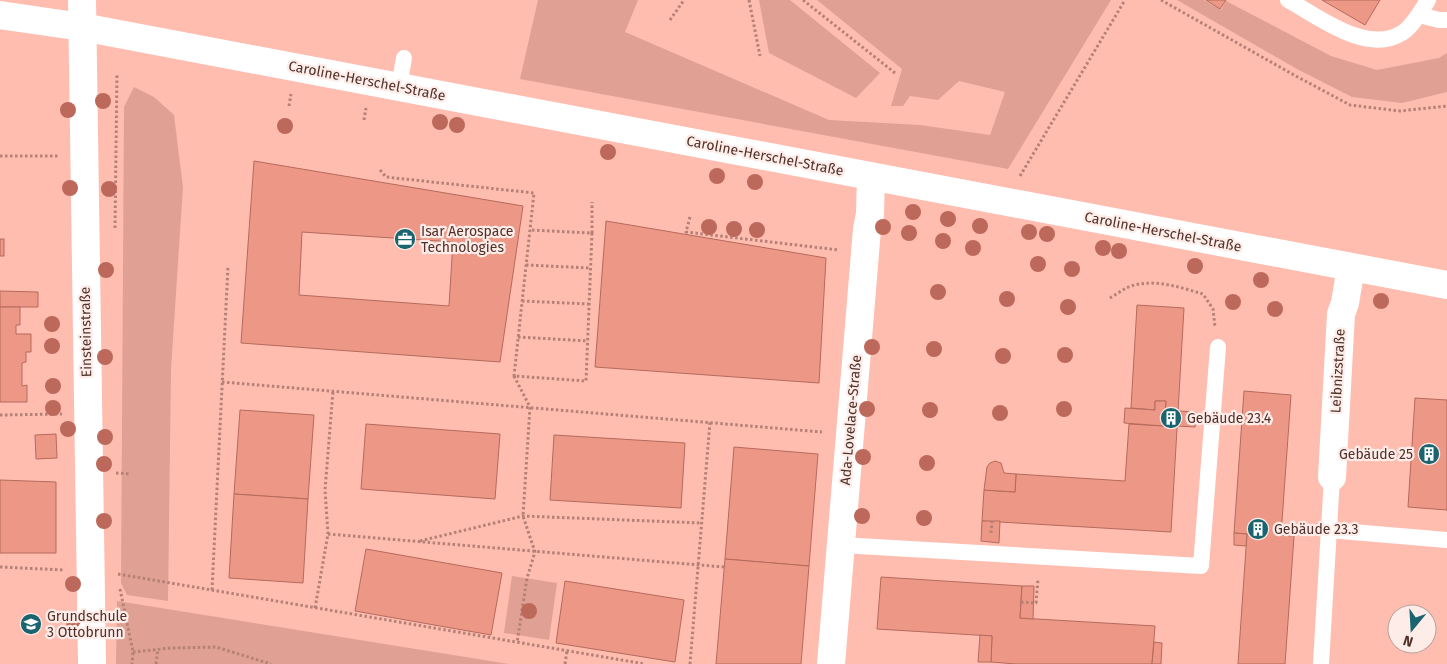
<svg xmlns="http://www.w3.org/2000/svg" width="1447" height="664" font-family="'Fira Sans',sans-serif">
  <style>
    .green { fill: #e0a093 }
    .building { fill: #ed9887; stroke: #b56a5c; fill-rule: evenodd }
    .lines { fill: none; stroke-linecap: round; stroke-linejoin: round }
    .path { stroke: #b58177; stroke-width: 3; stroke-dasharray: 2.5 2.5; stroke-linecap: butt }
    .lane { stroke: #fff; stroke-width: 16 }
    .street { stroke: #fff; stroke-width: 28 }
    .tree { fill: #bc685a }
    .labels { text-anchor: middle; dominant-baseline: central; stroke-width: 4.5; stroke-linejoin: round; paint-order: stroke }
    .street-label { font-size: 14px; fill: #503029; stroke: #fdece8 }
    .poi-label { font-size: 14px; fill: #503029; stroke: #fdece8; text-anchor: start }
  </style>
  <rect width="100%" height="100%" fill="#ffbdb0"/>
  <g class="green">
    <polygon points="538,0 638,0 625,32 829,120 920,125 990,135 1005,92 959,81 938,100 910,96 903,106 891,106 902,69 817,0 1111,0 1008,169 520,79"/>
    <polygon points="759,0 790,0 880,73 856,98 769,53"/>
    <polygon points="1177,0 1204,0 1221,10 1226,1 1331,56 1377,70 1439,58 1447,53 1447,92 1402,103 1352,97 1297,69"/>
    <polygon points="134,87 154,97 174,115 183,187 171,369 168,601 127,595 121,583 124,107"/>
    <polygon points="512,576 557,583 549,640 504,633"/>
    <polygon points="117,601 509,664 116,664"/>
  </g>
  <g class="building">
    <polygon points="1206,0 1226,0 1220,9"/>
    <polygon points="1322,0 1380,0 1365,25"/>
    <path d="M254,161L523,206L500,362L241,343ZM302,232L453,242L449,306L299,295Z"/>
    <polygon points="606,221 826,258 819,383 595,367"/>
    <rect x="0" y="239" width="4" height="17"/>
    <polygon points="0,291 38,292 38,307 0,307"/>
    <polygon points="1137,305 1184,308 1171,532 982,521 984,490 1015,492 1016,474 1125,481 1129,424 1164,426 1166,401 1155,401 1155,410 1131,408"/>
    <polygon points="0,307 20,307 20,325 16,325 16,334 31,334 31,352 26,352 26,362 22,363 22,386 27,385 27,402 0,402"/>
    <polygon points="1244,391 1291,395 1281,535 1294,536 1285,664 1238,664 1247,534 1234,533"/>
    <polygon points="1415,398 1447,400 1447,510 1408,507"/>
    <polygon points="1155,401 1166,401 1164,426 1124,423 1125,408 1155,410"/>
    <polygon points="240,410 314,415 308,499 234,494"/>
    <polygon points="1178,411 1196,412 1195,427 1177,426"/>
    <polygon points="366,424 500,434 495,499 361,489"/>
    <polygon points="56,434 57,458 36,459 35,435"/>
    <polygon points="554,435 685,443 681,508 550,500"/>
    <polygon points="734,447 818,454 809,566 725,559"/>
    <polygon points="995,461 1001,463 1004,473 1016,474 1015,492 984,490 987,467 990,463"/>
    <polygon points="0,480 56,482 56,553 0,553"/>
    <polygon points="234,494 308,499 303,583 229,578"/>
    <polygon points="982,521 1000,521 999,543 981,541"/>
    <polygon points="1282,525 1295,526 1294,536 1281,535"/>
    <polygon points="1234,533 1247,534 1246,546 1234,545"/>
    <polygon points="366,549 502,573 491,635 355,611"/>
    <polygon points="725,559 809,566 801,664 716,664"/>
    <polygon points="881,577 1022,586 1020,618 1155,626 1152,664 1016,664 991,662 992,636 877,629"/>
    <polygon points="565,581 684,600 675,662 556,643"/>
    <polygon points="1022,586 1034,586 1033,619 1020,618"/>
    <polygon points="980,635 992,636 991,662 978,662"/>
    <polygon points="1154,642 1162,643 1161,664 1152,664"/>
  </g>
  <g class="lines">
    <g class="path">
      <polyline points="749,0 760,56"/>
      <polyline points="803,0 895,73"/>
      <polyline points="1161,0 1294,75 1350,105 1400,111 1447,106"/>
      <polyline points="670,20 684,0"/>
      <polyline points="289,106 291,94"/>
      <polyline points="364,120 366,108"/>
      <polyline points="0,156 58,156"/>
      <polyline points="380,170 386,177 534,193 514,376 586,381 592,233 530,230"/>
      <polyline points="1020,176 1125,0"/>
      <polyline points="690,217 686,232 839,250"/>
      <polyline points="115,228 117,73"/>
      <polyline points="592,233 592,202"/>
      <polyline points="526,265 590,268"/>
      <path d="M1110,298C1115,295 1121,291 1126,288C1151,277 1179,287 1203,294L1213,309L1215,327"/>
      <polyline points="522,301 589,304"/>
      <polyline points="518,337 588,341"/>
      <polyline points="514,376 530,407 523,516 535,552 527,578 517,643"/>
      <polyline points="222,382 822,432"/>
      <polyline points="0,415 62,414"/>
      <polyline points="116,473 131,474"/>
      <polyline points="991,533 992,521"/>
      <polyline points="328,534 724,567"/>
      <polyline points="420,541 523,516 701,523"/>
      <polyline points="0,567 64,570"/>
      <polyline points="118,574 645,664"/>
      <polyline points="120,589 133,652 132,664"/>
      <polyline points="212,590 228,266"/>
      <polyline points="1021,602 1036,603 1038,579"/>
      <polyline points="315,608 328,534 325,490 333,391"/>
      <polyline points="133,652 171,648 216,647 271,664"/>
      <polyline points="156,664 158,649"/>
      <polyline points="565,664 567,651"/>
      <polyline points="690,664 710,422"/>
    </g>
    <g class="lane">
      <path d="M1288,0C1319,17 1367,55 1402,33C1412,27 1422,10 1428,0"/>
      <polyline points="1419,15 1439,20 1447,20"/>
      <polyline points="399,87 404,58"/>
      <polyline points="1329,530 1447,540"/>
      <polyline points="841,545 1201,566 1218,347"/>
      <polyline points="1321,664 1332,477"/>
    </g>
    <g class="street">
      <polyline points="82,0 92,664"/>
      <polyline points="0,15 82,27 1447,285"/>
      <polyline points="1332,477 1341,314 1345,303 1351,267"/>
      <polyline points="831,664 867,229 870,214 871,177"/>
    </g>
  </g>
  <g class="tree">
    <circle cx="103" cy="101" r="8"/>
    <circle cx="68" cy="110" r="8"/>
    <circle cx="440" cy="122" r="8"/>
    <circle cx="457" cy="125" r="8"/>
    <circle cx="285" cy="126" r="8"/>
    <circle cx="608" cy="152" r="8"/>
    <circle cx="717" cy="176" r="8"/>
    <circle cx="755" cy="182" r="8"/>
    <circle cx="70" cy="188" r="8"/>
    <circle cx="109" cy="189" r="8"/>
    <circle cx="913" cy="212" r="8"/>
    <circle cx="948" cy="219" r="8"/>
    <circle cx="980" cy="226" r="8"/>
    <circle cx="709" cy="227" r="8"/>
    <circle cx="883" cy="227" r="8"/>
    <circle cx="734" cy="229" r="8"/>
    <circle cx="757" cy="230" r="8"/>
    <circle cx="1029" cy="232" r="8"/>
    <circle cx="909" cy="233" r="8"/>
    <circle cx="1047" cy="234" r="8"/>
    <circle cx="943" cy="241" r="8"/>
    <circle cx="973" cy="248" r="8"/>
    <circle cx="1103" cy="248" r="8"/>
    <circle cx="1119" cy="251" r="8"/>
    <circle cx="1038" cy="264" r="8"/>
    <circle cx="1195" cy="266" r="8"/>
    <circle cx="1072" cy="269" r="8"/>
    <circle cx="106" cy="270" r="8"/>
    <circle cx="1261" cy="280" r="8"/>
    <circle cx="938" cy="292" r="8"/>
    <circle cx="1007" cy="299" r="8"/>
    <circle cx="1381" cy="301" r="8"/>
    <circle cx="1233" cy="302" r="8"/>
    <circle cx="1068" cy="307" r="8"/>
    <circle cx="1275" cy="309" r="8"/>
    <circle cx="52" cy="324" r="8"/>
    <circle cx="52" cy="346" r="8"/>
    <circle cx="872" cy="347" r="8"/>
    <circle cx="934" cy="349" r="8"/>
    <circle cx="1065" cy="355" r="8"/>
    <circle cx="1003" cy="356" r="8"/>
    <circle cx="105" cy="357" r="8"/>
    <circle cx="53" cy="386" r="8"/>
    <circle cx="53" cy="408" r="8"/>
    <circle cx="867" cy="409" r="8"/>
    <circle cx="1064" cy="409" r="8"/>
    <circle cx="930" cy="410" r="8"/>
    <circle cx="1000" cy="413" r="8"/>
    <circle cx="68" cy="429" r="8"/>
    <circle cx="105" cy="437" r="8"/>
    <circle cx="863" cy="457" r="8"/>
    <circle cx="927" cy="463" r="8"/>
    <circle cx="104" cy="464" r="8"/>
    <circle cx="862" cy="516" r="8"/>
    <circle cx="924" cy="518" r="8"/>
    <circle cx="104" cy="521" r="8"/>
    <circle cx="73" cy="584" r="8"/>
    <circle cx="529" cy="611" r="8"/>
    <circle cx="73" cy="620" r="8"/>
  </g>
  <defs>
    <g id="office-disc" transform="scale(1.125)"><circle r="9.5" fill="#1a6470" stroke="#fdece8"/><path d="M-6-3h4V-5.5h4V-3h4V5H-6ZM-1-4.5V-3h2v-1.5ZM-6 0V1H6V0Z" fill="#fff"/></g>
    <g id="building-disc" transform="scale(1.125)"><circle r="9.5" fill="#1a6470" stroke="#fdece8"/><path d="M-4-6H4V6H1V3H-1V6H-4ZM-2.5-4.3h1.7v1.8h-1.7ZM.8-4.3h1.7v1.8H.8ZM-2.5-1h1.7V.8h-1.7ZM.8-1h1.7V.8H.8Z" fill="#fff"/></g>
    <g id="school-disc" transform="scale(1.125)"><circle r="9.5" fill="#1a6470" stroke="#fdece8"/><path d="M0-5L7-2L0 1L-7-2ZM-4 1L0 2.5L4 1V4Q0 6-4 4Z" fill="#fff"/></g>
  </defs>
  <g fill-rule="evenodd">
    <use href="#office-disc" x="405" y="239"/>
    <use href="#building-disc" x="1171" y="418"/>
    <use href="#building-disc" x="1429" y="454"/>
    <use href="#building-disc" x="1258" y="529"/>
    <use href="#school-disc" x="31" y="624"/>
  </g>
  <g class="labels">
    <g class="street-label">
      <text transform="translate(367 81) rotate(11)">Caroline-Herschel-Straße</text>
      <text transform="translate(765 156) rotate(11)">Caroline-Herschel-Straße</text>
      <text transform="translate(1163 232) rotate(11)">Caroline-Herschel-Straße</text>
      <text transform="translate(86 332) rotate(-91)">Einsteinstraße</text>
      <text transform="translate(1338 371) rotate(-87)">Leibnizstraße</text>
      <text transform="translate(851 420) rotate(-85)">Ada-Lovelace-Straße</text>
    </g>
    <g class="poi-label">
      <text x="421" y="231">Isar Aerospace<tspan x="421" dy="16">Technologies</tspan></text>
      <text x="1187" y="418">Gebäude 23.4</text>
      <text x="1413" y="454" text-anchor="end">Gebäude 25</text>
      <text x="1274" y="529">Gebäude 23.3</text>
      <text x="47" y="616">Grundschule<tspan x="47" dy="16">3 Ottobrunn</tspan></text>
    </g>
  </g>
  <g transform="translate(1412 629) rotate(198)"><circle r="24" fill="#fdece8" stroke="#b8a19c"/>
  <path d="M0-4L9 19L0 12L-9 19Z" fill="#1a6470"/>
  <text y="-8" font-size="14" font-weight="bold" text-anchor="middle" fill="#503029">N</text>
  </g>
</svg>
